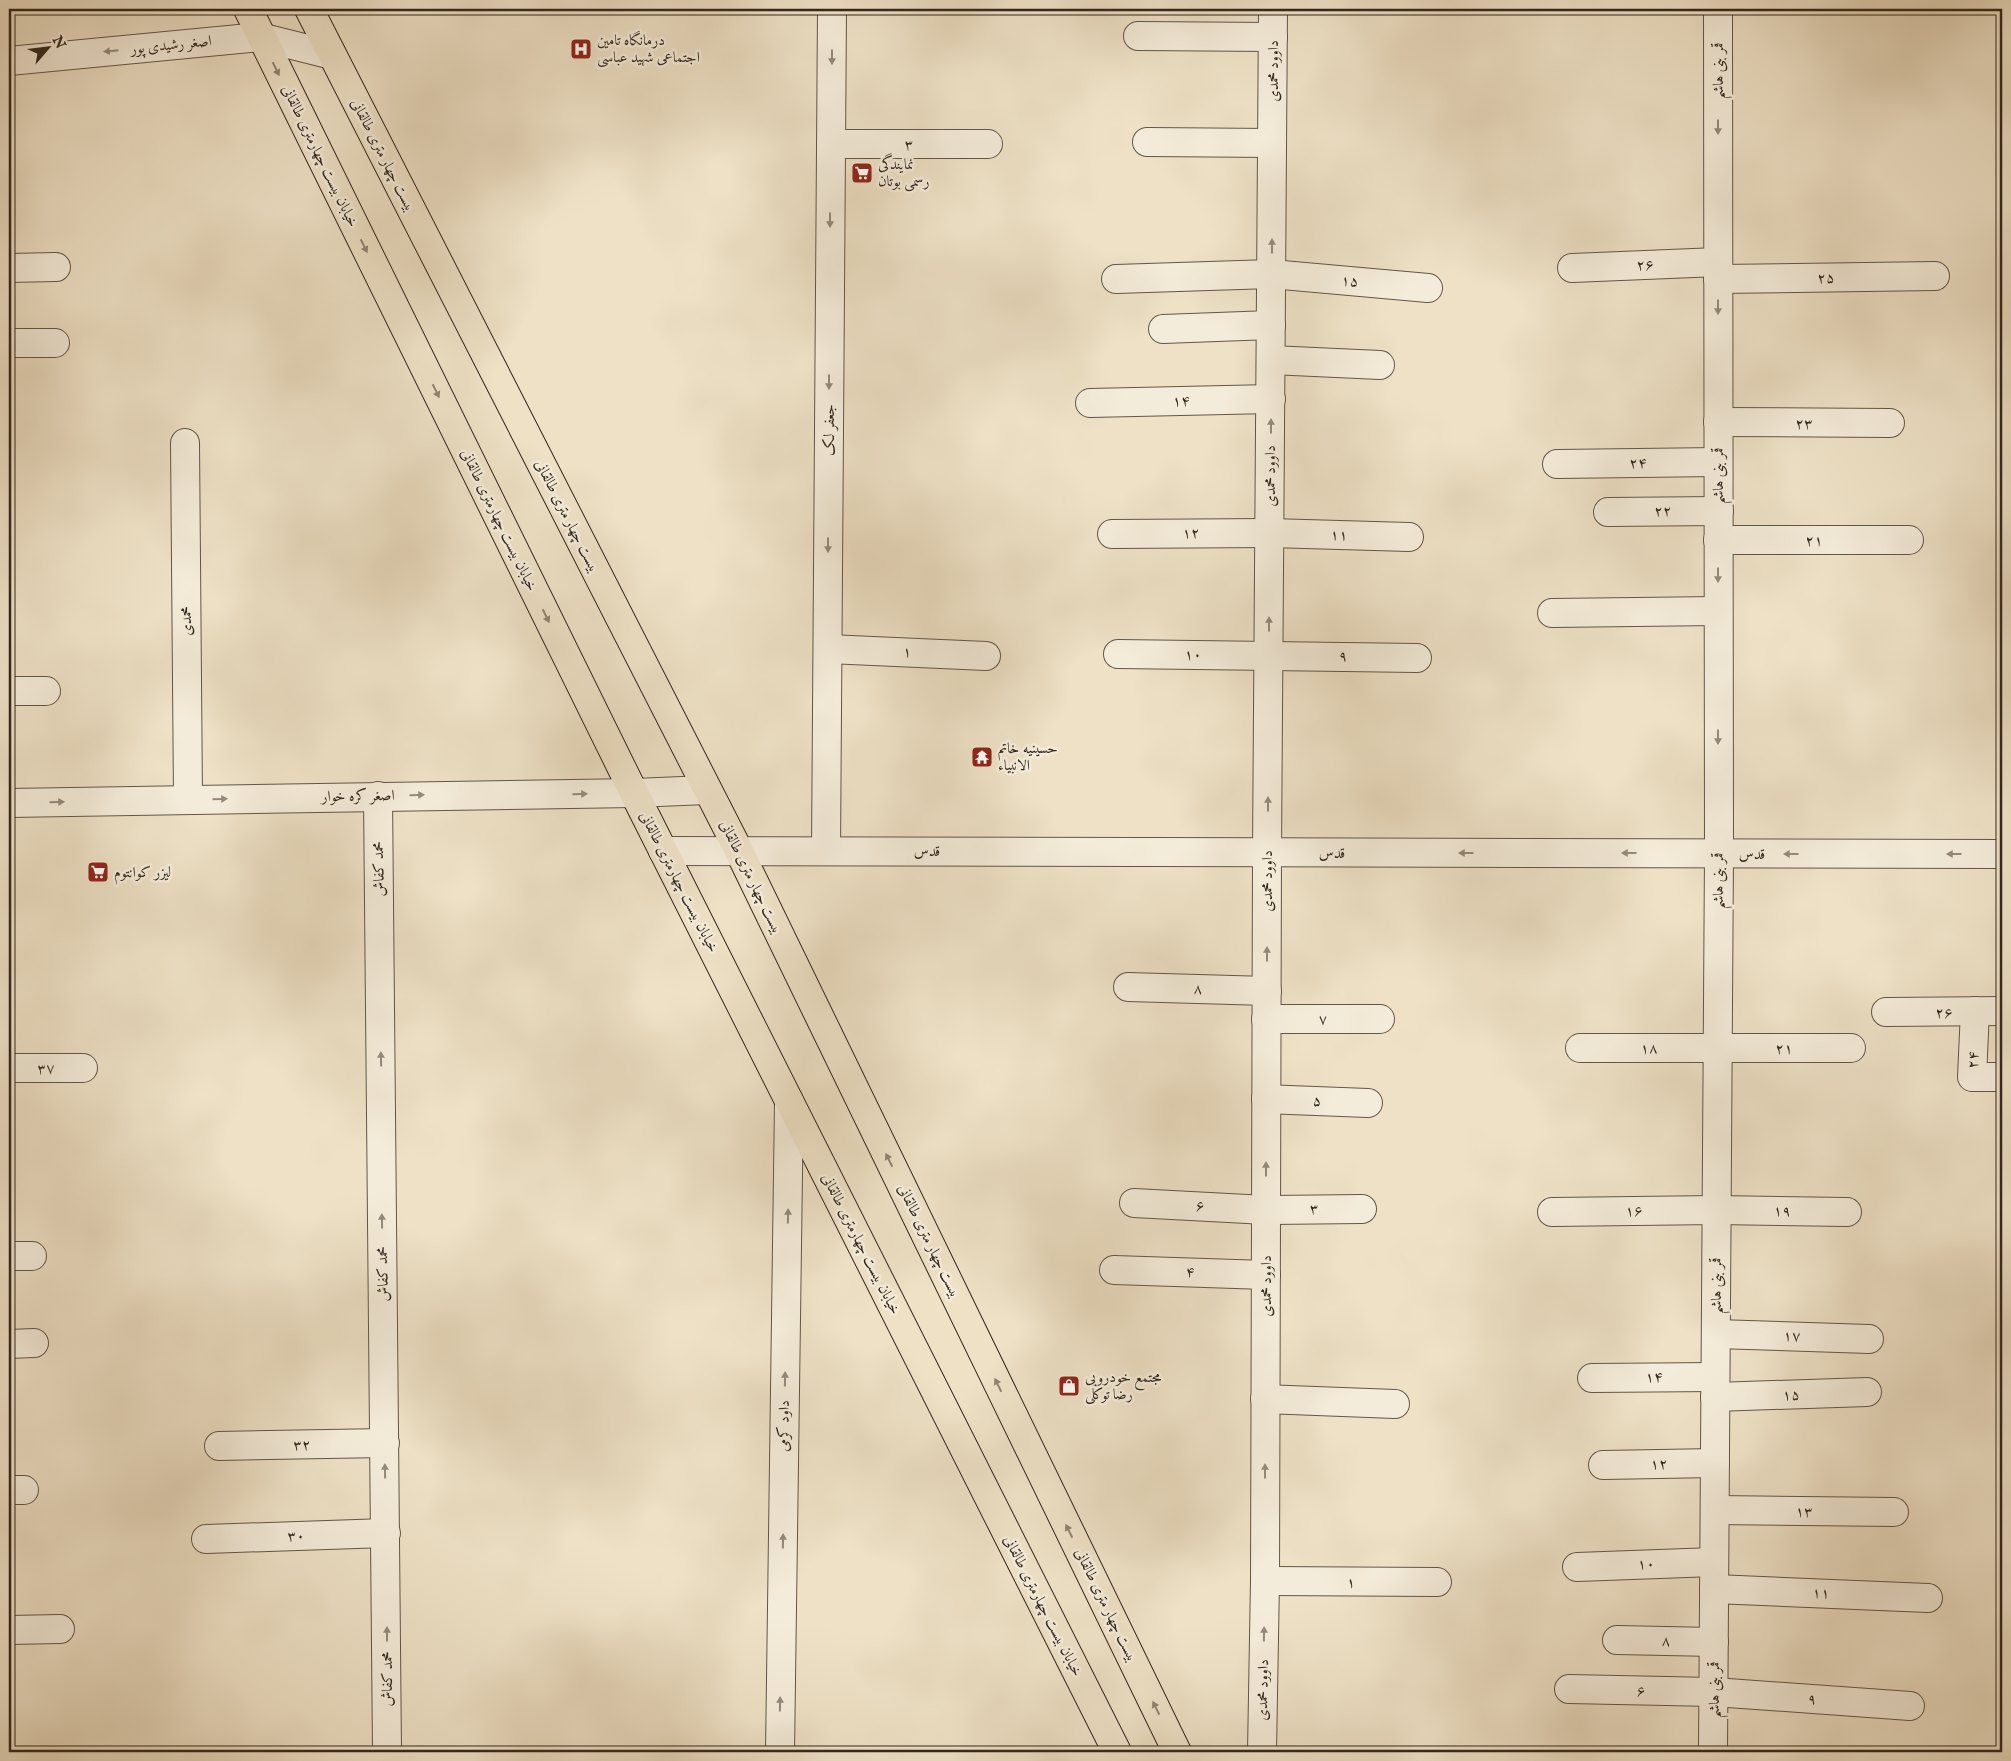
<svg xmlns="http://www.w3.org/2000/svg" width="2011" height="1761" font-family="'IM FELL English',Amiri,serif">
  <style>
    .lines { fill: none; stroke-linecap: round; stroke-linejoin: round }
    .minor-casing { stroke: #625649; stroke-width: 30 }
    .major-casing { stroke: #33271f; stroke-width: 30 }
    .minor { stroke: #f4ecda; stroke-width: 28 }
    .major { stroke: #eee1c6; stroke-width: 28 }
    .oneway { fill: #948a7c }
    .oneway2 { fill: #908472 }
    .labels { text-anchor: middle; dominant-baseline: central; stroke-width: 5; stroke-linejoin: round; paint-order: stroke }
    .poi-label { font-size: 15px; fill: #33271f; stroke: #f4ecda; text-anchor: start }
    .street-label { font-size: 15px; fill: #33271f; stroke: #f4ecda }
  </style>
  <rect width="100%" height="100%" fill="#eee1c6"/>
  <filter id="stains"><feTurbulence type="fractalNoise" baseFrequency=".004" numOctaves="4"/><feColorMatrix values="0 0 0 0 .2 0 0 0 0 .09 0 0 0 0 .02 0 0 0 .5 -.17"/></filter>
  <radialGradient id="worn" r=".72"><stop offset=".6" stop-color="#630" stop-opacity="0"/><stop offset="1" stop-color="#630" stop-opacity=".3"/></radialGradient>
  <g class="lines">
    <g class="minor-casing">
      <g id="minor">
        <polyline points="1138,36 1273,37"/>
        <polyline points="9,61 260,37 332,55"/>
        <polyline points="1147,142 1272,143"/>
        <polyline points="831,144 988,144"/>
        <polyline points="9,268 56,267"/>
        <polyline points="1572,268 1718,262"/>
        <polyline points="1116,279 1271,274 1428,288"/>
        <polyline points="1718,279 1935,276"/>
        <polyline points="1163,329 1271,325"/>
        <polyline points="9,343 55,343"/>
        <polyline points="1271,360 1380,365"/>
        <polyline points="1090,403 1271,399"/>
        <polyline points="1718,422 1890,423"/>
        <polyline points="185,443 188,799"/>
        <polyline points="1557,464 1718,462"/>
        <polyline points="1608,512 1719,511"/>
        <polyline points="1112,534 1270,533 1409,537"/>
        <polyline points="1718,540 1909,540"/>
        <polyline points="1552,613 1718,611"/>
        <polyline points="828,649 986,656"/>
        <polyline points="1118,654 1417,658"/>
        <polyline points="9,691 46,691"/>
        <polyline points="378,796 387,1752"/>
        <polyline points="9,803 634,793 707,790"/>
        <polyline points="663,851 2002,854"/>
        <polyline points="826,851 832,9"/>
        <polyline points="1128,987 1267,991"/>
        <polyline points="1975,1011 1972,1077 2002,1077"/>
        <polyline points="1886,1012 2002,1011"/>
        <polyline points="1266,1019 1380,1019"/>
        <polyline points="1580,1048 1851,1048"/>
        <polyline points="9,1068 83,1068"/>
        <polyline points="1266,1099 1368,1103"/>
        <polyline points="1134,1203 1266,1210 1362,1209"/>
        <polyline points="1552,1212 1716,1210 1847,1212"/>
        <polyline points="9,1256 32,1256"/>
        <polyline points="1114,1270 1266,1275"/>
        <polyline points="1716,1334 1869,1339"/>
        <polyline points="9,1344 34,1343"/>
        <polyline points="1592,1378 1715,1377"/>
        <polyline points="1715,1397 1867,1392"/>
        <polyline points="1265,1399 1395,1404"/>
        <polyline points="219,1446 385,1443"/>
        <polyline points="1603,1465 1715,1463"/>
        <polyline points="9,1490 24,1490"/>
        <polyline points="1715,1510 1894,1512"/>
        <polyline points="206,1539 386,1533"/>
        <polyline points="1577,1567 1714,1562"/>
        <polyline points="1265,1581 1437,1582"/>
        <polyline points="1714,1589 1928,1598"/>
        <polyline points="9,1630 60,1629"/>
        <polyline points="1617,1640 1714,1642"/>
        <polyline points="1569,1689 1714,1692 1910,1706"/>
        <polyline points="780,1752 789,1101"/>
        <polyline points="1262,1752 1265,1581 1267,852 1273,9"/>
        <polyline points="1713,1752 1719,854 1718,9"/>
      </g>
    </g>
    <g class="major-casing">
      <g id="major">
        <polyline points="248,9 634,793 1117,1752"/>
        <polyline points="309,9 739,851 1177,1752"/>
      </g>
    </g>
    <use href="#minor" class="minor"/>
    <use href="#major" class="major"/>
  </g>
  <defs><path id="oneway-solid" d="M-6-.8H1V-3.2L6.5 0L1 3.2V.8H-6Z" transform="scale(1.25)"/></defs>
  <g class="oneway">
    <use href="#oneway-solid" transform="translate(111 51) rotate(174)"/>
    <use href="#oneway-solid" transform="translate(832 57) rotate(90)"/>
    <use href="#oneway-solid" transform="translate(1718 127) rotate(90)"/>
    <use href="#oneway-solid" transform="translate(830 220) rotate(90)"/>
    <use href="#oneway-solid" transform="translate(1272 246) rotate(-90)"/>
    <use href="#oneway-solid" transform="translate(1718 307) rotate(90)"/>
    <use href="#oneway-solid" transform="translate(829 382) rotate(90)"/>
    <use href="#oneway-solid" transform="translate(1271 426) rotate(-90)"/>
    <use href="#oneway-solid" transform="translate(828 545) rotate(90)"/>
    <use href="#oneway-solid" transform="translate(1718 575) rotate(90)"/>
    <use href="#oneway-solid" transform="translate(1269 624) rotate(-90)"/>
    <use href="#oneway-solid" transform="translate(1718 737) rotate(90)"/>
    <use href="#oneway-solid" transform="translate(580 794) rotate(-1)"/>
    <use href="#oneway-solid" transform="translate(417 795) rotate(-1)"/>
    <use href="#oneway-solid" transform="translate(220 799) rotate(-1)"/>
    <use href="#oneway-solid" transform="translate(57 802) rotate(-1)"/>
    <use href="#oneway-solid" transform="translate(1268 804) rotate(-90)"/>
    <use href="#oneway-solid" transform="translate(1466 853) rotate(-180)"/>
    <use href="#oneway-solid" transform="translate(1629 853) rotate(-180)"/>
    <use href="#oneway-solid" transform="translate(1791 854) rotate(-180)"/>
    <use href="#oneway-solid" transform="translate(1954 854) rotate(-180)"/>
    <use href="#oneway-solid" transform="translate(1267 954) rotate(-90)"/>
    <use href="#oneway-solid" transform="translate(381 1059) rotate(-91)"/>
    <use href="#oneway-solid" transform="translate(1266 1169) rotate(-90)"/>
    <use href="#oneway-solid" transform="translate(788 1216) rotate(-89)"/>
    <use href="#oneway-solid" transform="translate(382 1221) rotate(-91)"/>
    <use href="#oneway-solid" transform="translate(785 1379) rotate(-89)"/>
    <use href="#oneway-solid" transform="translate(385 1471) rotate(-91)"/>
    <use href="#oneway-solid" transform="translate(1265 1471) rotate(-90)"/>
    <use href="#oneway-solid" transform="translate(783 1541) rotate(-89)"/>
    <use href="#oneway-solid" transform="translate(387 1634) rotate(-90)"/>
    <use href="#oneway-solid" transform="translate(1264 1634) rotate(-89)"/>
    <use href="#oneway-solid" transform="translate(780 1704) rotate(-89)"/>
  </g>
  <g class="oneway2">
    <use href="#oneway-solid" transform="translate(276 69) rotate(64)"/>
    <use href="#oneway-solid" transform="translate(364 246) rotate(64)"/>
    <use href="#oneway-solid" transform="translate(436 391) rotate(64)"/>
    <use href="#oneway-solid" transform="translate(546 616) rotate(64)"/>
    <use href="#oneway-solid" transform="translate(889 1160) rotate(-116)"/>
    <use href="#oneway-solid" transform="translate(998 1385) rotate(-116)"/>
    <use href="#oneway-solid" transform="translate(1069 1531) rotate(-116)"/>
    <use href="#oneway-solid" transform="translate(1156 1708) rotate(-116)"/>
  </g>
  <defs>
    <g id="hospital-square" transform="scale(1.125)"><rect x="-9" y="-9" width="18" height="18" rx="4" fill="#8f2418" stroke="#f4ecda"/><path d="M-5-5h3v3.5h4V-5h3V5h-3V1.5h-4V5h-3Z" fill="#fff"/></g>
    <g id="supermarket-square" transform="scale(1.125)"><rect x="-9" y="-9" width="18" height="18" rx="4" fill="#8f2418" stroke="#f4ecda"/><path d="M-6-5.5h2.5l.6 2H6L4.5 2H-2.5L-4.4-4H-6ZM-1.5 3.2a1.3 1.3 0 1 0 .1 0ZM3 3.2a1.3 1.3 0 1 0 .1 0Z" fill="#fff"/></g>
    <g id="temple-square" transform="scale(1.125)"><rect x="-9" y="-9" width="18" height="18" rx="4" fill="#8f2418" stroke="#f4ecda"/><path d="M0-6L5-2H3V0L6.5 2.5H4V6H1.5V3h-3V6H-4V2.5H-6.5L-3 0V-2H-5Z" fill="#fff"/></g>
    <g id="shop-square" transform="scale(1.125)"><rect x="-9" y="-9" width="18" height="18" rx="4" fill="#8f2418" stroke="#f4ecda"/><path d="M-5-2.5h2.3a2.7 3.5 0 0 1 5.4 0H5L5.5 6h-11ZM-1.5-2.5h3a1.5 2.3 0 0 0-3 0Z" fill="#fff"/></g>
  </defs>
  <g fill-rule="evenodd">
    <use href="#hospital-square" x="581" y="49"/>
    <use href="#supermarket-square" x="862" y="173"/>
    <use href="#temple-square" x="982" y="757"/>
    <use href="#supermarket-square" x="98" y="872"/>
    <use href="#shop-square" x="1069" y="1386"/>
  </g>
  <g class="labels">
    <g class="poi-label">
      <text x="597" y="40">درمانگاه تامین<tspan x="597" dy="17">اجتماعی شهید عباسی</tspan></text>
      <text x="878" y="164">نمایندگی<tspan x="878" dy="17">رسمی بوتان</tspan></text>
      <text x="998" y="748">حسینیه خاتم<tspan x="998" dy="17">الانبیاء</tspan></text>
      <text x="114" y="872">لیزر کوانتوم</text>
      <text x="1085" y="1377">مجتمع خودرویی<tspan x="1085" dy="17">رضا توکلی</tspan></text>
    </g>
    <g class="street-label">
      <text transform="translate(171 45) rotate(-6)">اصغر رشیدی پور</text>
      <text transform="translate(1273 71) rotate(-90)">داوود محمدی</text>
      <text transform="translate(1718 71) rotate(-90)">قمر بنی هاشم</text>
      <text x="909" y="144">۳</text>
      <text transform="translate(383 155) rotate(63)">بیست چهار متری طالقانی</text>
      <text transform="translate(320 156) rotate(64)">خیابان بیست چهارمتری طالقانی</text>
      <text transform="translate(1645 265) rotate(-2)">۲۶</text>
      <text transform="translate(1826 278) rotate(-1)">۲۵</text>
      <text transform="translate(1350 281) rotate(5)">۱۵</text>
      <text transform="translate(1181 401) rotate(-2)">۱۴</text>
      <text x="1804" y="423">۲۳</text>
      <text transform="translate(829 430) rotate(-90)">جعفر لک</text>
      <text transform="translate(1638 463) rotate(-1)">۲۴</text>
      <text transform="translate(1270 476) rotate(-90)">داوود محمدی</text>
      <text transform="translate(1718 476) rotate(-90)">قمر بنی هاشم</text>
      <text transform="translate(1663 511) rotate(-1)">۲۲</text>
      <text transform="translate(567 516) rotate(63)">بیست چهار متری طالقانی</text>
      <text transform="translate(499 520) rotate(64)">خیابان بیست چهارمتری طالقانی</text>
      <text transform="translate(1191 533) rotate(-1)">۱۲</text>
      <text transform="translate(1339 535) rotate(2)">۱۱</text>
      <text x="1814" y="540">۲۱</text>
      <text transform="translate(186 621) rotate(-90)">محمدی</text>
      <text transform="translate(907 652) rotate(3)">۱</text>
      <text x="1193" y="654">۱۰</text>
      <text transform="translate(1343 656) rotate(1)">۹</text>
      <text transform="translate(358 796) rotate(-1)">اصغر کره خوار</text>
      <text x="927" y="851">قدس</text>
      <text x="1332" y="853">قدس</text>
      <text x="1752" y="854">قدس</text>
      <text transform="translate(379 869) rotate(-91)">محمد کفاش</text>
      <text transform="translate(751 877) rotate(64)">بیست چهار متری طالقانی</text>
      <text transform="translate(1267 881) rotate(-90)">داوود محمدی</text>
      <text transform="translate(1718 881) rotate(-90)">قمر بنی هاشم</text>
      <text transform="translate(679 882) rotate(63)">خیابان بیست چهارمتری طالقانی</text>
      <text transform="translate(1198 989) rotate(2)">۸</text>
      <text x="1944" y="1012">۲۶</text>
      <text x="1323" y="1019">۷</text>
      <text x="1649" y="1048">۱۸</text>
      <text x="1784" y="1048">۲۱</text>
      <text transform="translate(1973 1060) rotate(-87)">۲۴</text>
      <text x="46" y="1068">۳۷</text>
      <text transform="translate(1317 1101) rotate(2)">۵</text>
      <text transform="translate(1200 1206) rotate(3)">۶</text>
      <text transform="translate(1314 1209) rotate(-1)">۳</text>
      <text transform="translate(1634 1211) rotate(-1)">۱۶</text>
      <text transform="translate(1782 1211) rotate(1)">۱۹</text>
      <text transform="translate(929 1241) rotate(64)">بیست چهار متری طالقانی</text>
      <text transform="translate(861 1244) rotate(63)">خیابان بیست چهارمتری طالقانی</text>
      <text transform="translate(1190 1272) rotate(2)">۴</text>
      <text transform="translate(383 1274) rotate(-91)">محمد کفاش</text>
      <text transform="translate(1266 1286) rotate(-90)">داوود محمدی</text>
      <text transform="translate(1716 1286) rotate(-90)">قمر بنی هاشم</text>
      <text transform="translate(1792 1336) rotate(2)">۱۷</text>
      <text transform="translate(1654 1377) rotate(-1)">۱۴</text>
      <text transform="translate(1791 1395) rotate(-2)">۱۵</text>
      <text transform="translate(784 1426) rotate(-89)">داود کرمی</text>
      <text transform="translate(302 1445) rotate(-1)">۳۲</text>
      <text transform="translate(1659 1464) rotate(-1)">۱۲</text>
      <text x="1804" y="1511">۱۳</text>
      <text transform="translate(296 1536) rotate(-2)">۳۰</text>
      <text transform="translate(1646 1564) rotate(-2)">۱۰</text>
      <text x="1351" y="1582">۱</text>
      <text transform="translate(1821 1593) rotate(2)">۱۱</text>
      <text transform="translate(1106 1605) rotate(64)">بیست چهار متری طالقانی</text>
      <text transform="translate(1043 1606) rotate(63)">خیابان بیست چهارمتری طالقانی</text>
      <text transform="translate(1666 1641) rotate(2)">۸</text>
      <text transform="translate(387 1679) rotate(-90)">محمد کفاش</text>
      <text transform="translate(1263 1690) rotate(-89)">داوود محمدی</text>
      <text transform="translate(1714 1690) rotate(-90)">قمر بنی هاشم</text>
      <text transform="translate(1641 1691) rotate(1)">۶</text>
      <text transform="translate(1812 1699) rotate(4)">۹</text>
    </g>
  </g>
  <rect width="2011" height="1761" fill="none" stroke="#eee1c6" stroke-width="30"/>
  <rect x="10" y="10" width="1991" height="1741" fill="none" stroke="#33271f" stroke-width="2.5"/>
  <rect x="15" y="15" width="1981" height="1731" fill="none" stroke="#33271f"/>
  <g transform="translate(48 48) rotate(62)" stroke="#f4ecda" stroke-width="4" paint-order="stroke">
  <path d="M0-4L9 19L0 12L-9 19Z" fill="#33271f"/>
  <text y="-8" font-size="14" font-weight="bold" text-anchor="middle" fill="#33271f">N</text>
  </g>
  <rect width="100%" height="100%" filter="url(#stains)"/>
  <rect width="100%" height="100%" fill="url(#worn)"/>
</svg>
